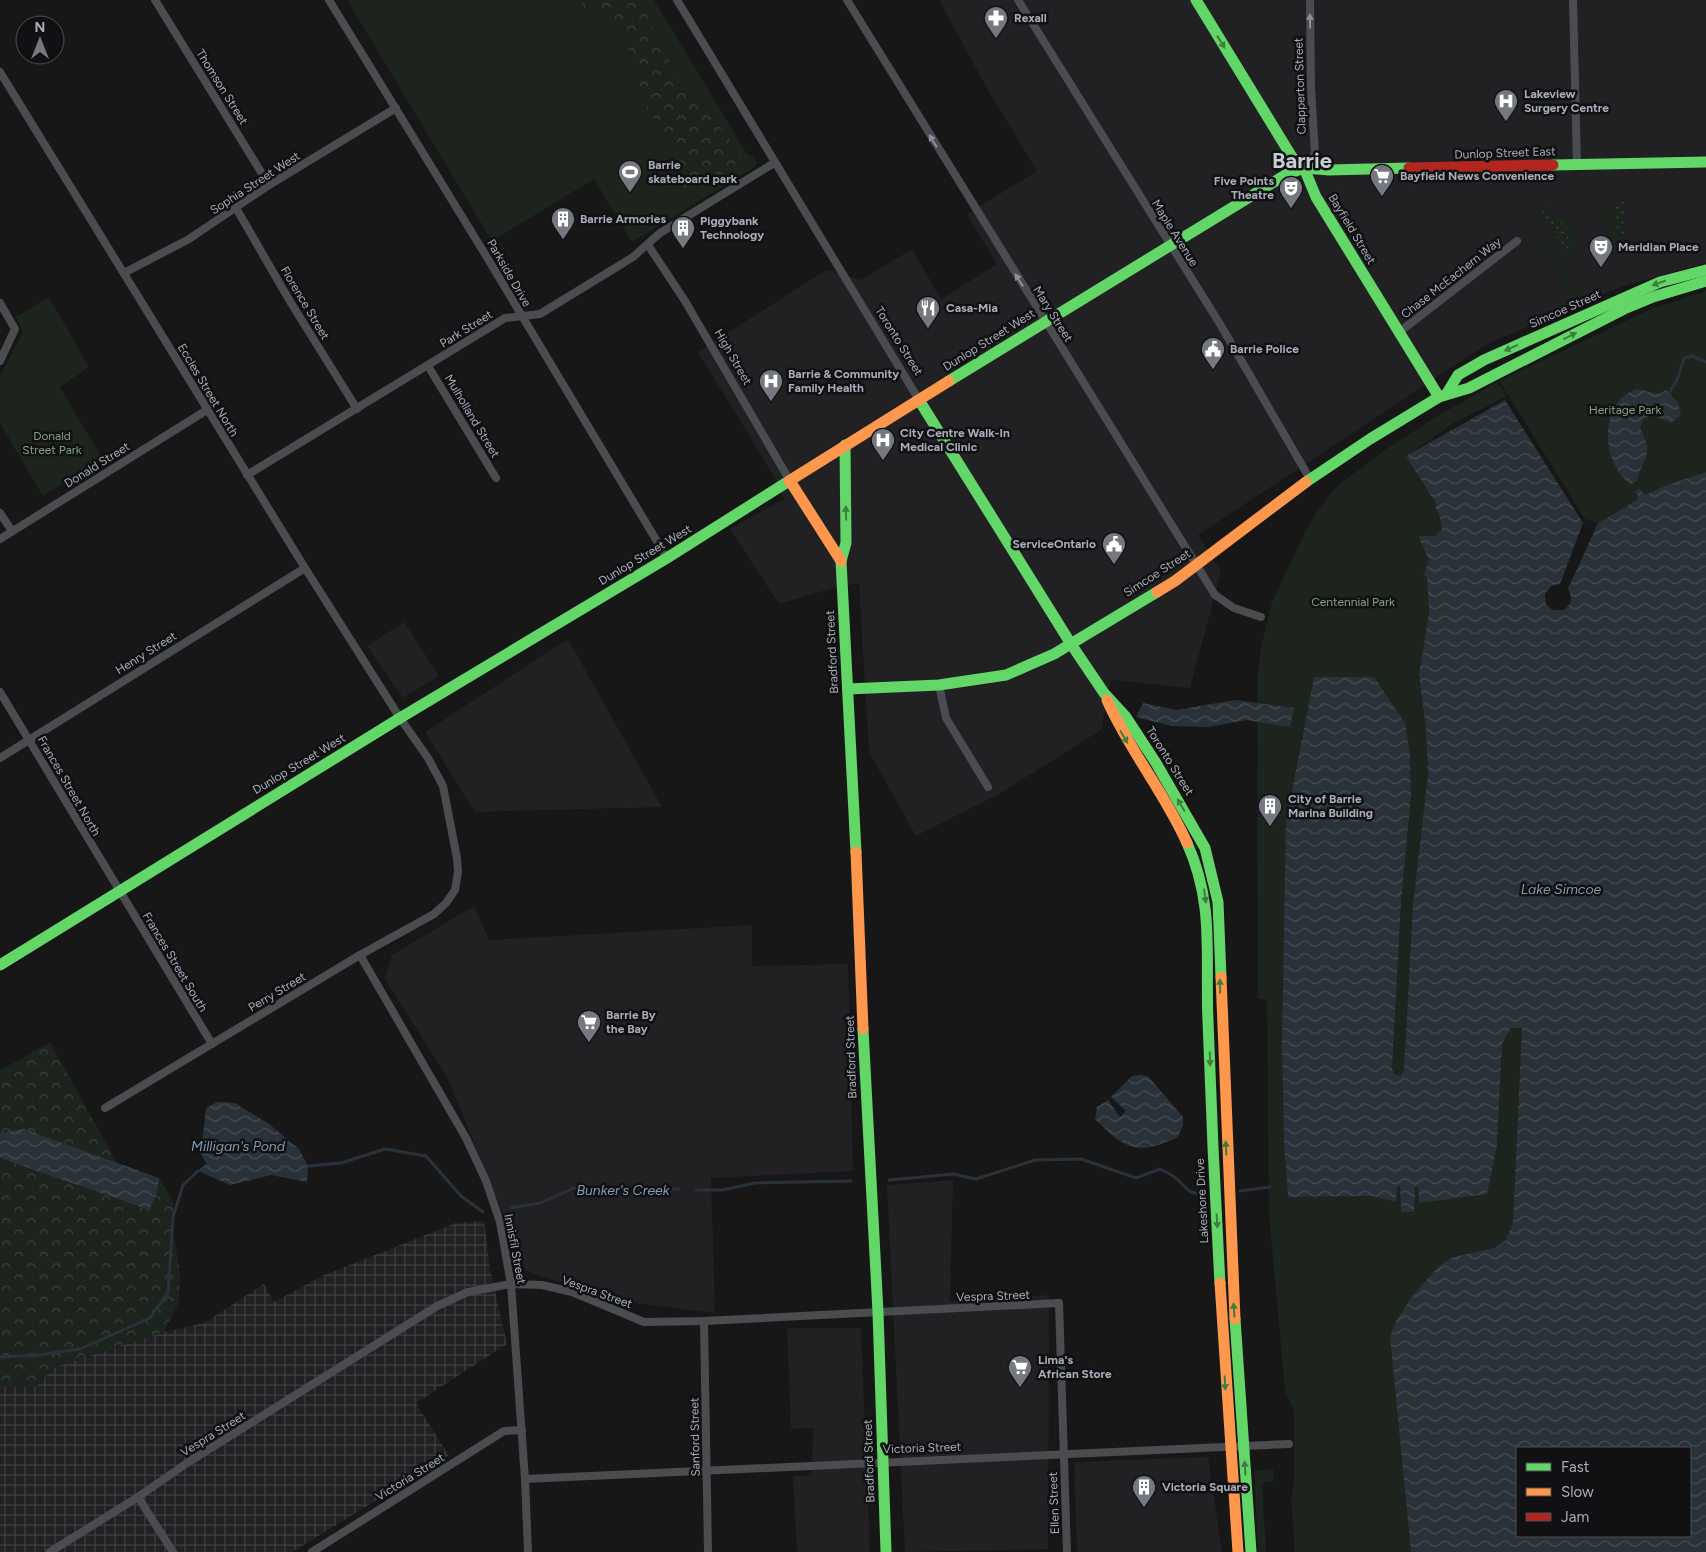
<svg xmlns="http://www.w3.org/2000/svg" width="1706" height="1552" font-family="Figtree,sans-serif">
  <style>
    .built { fill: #212123 }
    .industrial { fill: url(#industrial-grid) }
    .green { fill: #1d241e }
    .forest { fill: url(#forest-crowns) }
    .garden { fill: url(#garden-dots) }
    .water { fill: url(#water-waves); fill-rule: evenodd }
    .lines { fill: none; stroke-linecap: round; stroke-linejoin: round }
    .stream { stroke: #2a3239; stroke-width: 3 }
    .street { stroke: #4b4c50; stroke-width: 8 }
    .fast { stroke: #63d668; stroke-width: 11 }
    .slow { stroke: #ff974d; stroke-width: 11 }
    .jam { stroke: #b3261e; stroke-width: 11 }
    .oneway { fill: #8c9099 }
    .oneway2 { fill: #3e7d42 }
    .labels { text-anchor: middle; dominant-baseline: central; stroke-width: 5; stroke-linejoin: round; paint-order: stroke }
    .poi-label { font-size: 12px; font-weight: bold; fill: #a8adb8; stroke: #111113; text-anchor: start }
    .street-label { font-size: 12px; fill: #a8adb8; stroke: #111113 }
    .park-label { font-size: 12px; fill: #7fa381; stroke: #111113 }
    .water-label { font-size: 14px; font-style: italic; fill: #7f9bb3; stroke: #111113 }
    .town-label { font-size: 22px; font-weight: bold; fill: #c9ccd4; stroke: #111113 }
  </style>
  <defs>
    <pattern id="industrial-grid" width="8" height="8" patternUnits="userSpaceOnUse" patternTransform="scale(1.25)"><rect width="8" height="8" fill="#212123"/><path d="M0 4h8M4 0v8" fill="none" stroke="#3e3f41"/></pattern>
    <pattern id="forest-crowns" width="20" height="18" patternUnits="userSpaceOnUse" patternTransform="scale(1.25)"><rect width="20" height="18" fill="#1d241e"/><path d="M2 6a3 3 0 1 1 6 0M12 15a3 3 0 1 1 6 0" fill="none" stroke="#3b413d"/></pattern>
    <pattern id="garden-dots" width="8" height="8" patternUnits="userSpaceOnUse" patternTransform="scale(1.25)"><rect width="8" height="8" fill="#1d241e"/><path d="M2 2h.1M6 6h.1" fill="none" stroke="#3b413d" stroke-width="1.8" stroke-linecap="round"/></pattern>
    <pattern id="water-waves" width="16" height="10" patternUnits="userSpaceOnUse" patternTransform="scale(1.25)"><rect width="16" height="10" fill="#2a3239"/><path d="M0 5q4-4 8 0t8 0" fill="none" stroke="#464d54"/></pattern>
  </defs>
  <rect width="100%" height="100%" fill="#171717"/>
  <g class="built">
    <polygon points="939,0 1706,0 1706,263 1620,287 1487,344 1198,535 1221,572 1190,688 1111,680 1101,730 999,794 916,836 869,752 859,583 833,588 779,604 730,529 784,499 772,473 698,352 826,270 861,280 912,249 941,299 997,264 967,214 1037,171 989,92"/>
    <polygon points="404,622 439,676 403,698 367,646"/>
    <polygon points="568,639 662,807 475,812 425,732"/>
    <polygon points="474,906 489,940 752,925 752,966 848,964 853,1171 711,1178 715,1313 619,1301 526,1271 447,1077 385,979 392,955"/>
    <polygon points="953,1180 950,1302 1049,1295 1048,1549 905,1552 887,1185"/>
    <polygon points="787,1328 861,1328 870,1552 797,1552 793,1476 812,1475 813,1428 791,1429"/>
    <polygon points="1208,1457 1222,1552 1077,1552 1074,1462"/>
  </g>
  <polygon class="industrial" points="484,1221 490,1269 507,1344 416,1403 449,1456 292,1552 0,1552 0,1386 35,1387 55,1367 164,1332 204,1323 264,1284 274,1302 322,1276 456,1223"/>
  <g class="green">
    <polygon points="347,0 654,0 747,154 754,157 757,162 753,168 632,242 594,179 492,241"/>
    <polygon points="1608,202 1615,202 1617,227 1624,249 1613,241 1615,238 1608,234 1610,231 1604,228 1603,218 1593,221"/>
    <polygon points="1549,209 1584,224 1575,228 1576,240 1579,243 1576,249 1579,251 1573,263 1567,227 1548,212"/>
    <polygon points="1539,230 1544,234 1585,302 1574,300 1544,248 1542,249 1538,242 1541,240 1536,231"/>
    <polygon points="1706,291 1706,472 1664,486 1646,495 1639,489 1637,500 1598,523 1585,519 1499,381 1649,310"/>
    <polygon points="49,297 89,367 60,387 103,460 43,496 0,423 0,376 23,332 16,317"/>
    <polygon points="1497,382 1507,396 1454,423 1406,456 1438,505 1435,508 1440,518 1442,530 1435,536 1418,536 1429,560 1423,574 1427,577 1429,612 1419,675 1426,730 1428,774 1413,904 1404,1070 1400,1076 1396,1076 1392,1069 1401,903 1411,796 1410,754 1314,677 1288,806 1282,1045 1284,1144 1288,1197 1372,1196 1396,1202 1397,1186 1400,1186 1401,1212 1414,1187 1418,1187 1419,1203 1497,1145 1502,1044 1511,1028 1522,1028 1513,1221 1506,1240 1494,1248 1453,1257 1440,1265 1412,1296 1390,1337 1411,1552 1295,1552 1291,1499 1294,1483 1294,1411 1285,1390 1269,1215 1267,1000 1258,998 1257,678 1261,648 1272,602 1303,536 1317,512 1338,485 1382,452 1434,418"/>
    <polygon points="1273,1469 1274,1481 1262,1483 1266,1552 1258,1552 1254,1471"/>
  </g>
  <g class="forest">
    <polygon points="580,0 639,0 673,68 745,159 678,201 680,191 680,168 668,139 648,111 621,26 584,8"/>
    <polygon points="50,1042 117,1163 24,1129 0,1133 0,1071"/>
    <polygon points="0,1158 148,1210 157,1193 159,1178 173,1201 174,1235 180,1274 179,1302 164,1332 55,1367 35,1387 0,1386"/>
  </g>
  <g class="garden">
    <polygon points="1615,202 1624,202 1624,249 1617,227"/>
    <polygon points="1538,206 1547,206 1548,212 1567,226 1572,261"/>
  </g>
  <g class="water">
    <path d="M1637,389L1659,394L1666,390L1678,402L1681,415L1671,423L1652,415L1643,420L1640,428C1655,458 1643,454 1637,481L1631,484C1601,465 1598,400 1637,389Z"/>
    <path d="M1505,400L1583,523L1560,584L1551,586L1545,594L1546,604L1552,610H1563C1572,605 1573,598 1568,589L1598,523L1637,500L1638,496L1635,491L1639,489L1646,495L1664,486L1706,472V1552H1411L1390,1337L1395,1323L1412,1296L1440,1265L1453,1257L1494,1248L1506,1240L1513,1221L1522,1028H1511L1502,1044L1497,1145L1487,1194L1419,1203L1418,1187H1415L1414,1212H1401L1400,1186L1397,1187L1396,1202L1372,1196L1288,1197L1284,1144L1282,1045L1286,820L1314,677H1374L1405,723L1410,754L1411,796L1401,903L1392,1069L1394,1074L1400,1076L1404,1070L1413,904L1428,774L1426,730L1419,675L1429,612L1427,577L1423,575L1429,560L1418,536H1435L1442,530L1440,518L1435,507L1437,505L1406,456ZM1517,1448H1690V1536H1517Z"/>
    <polygon points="1235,700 1294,708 1290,727 1247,720 1208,727 1171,726 1136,717 1143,703 1176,710"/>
    <path d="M1140,1075L1148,1076L1183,1117V1124L1178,1137C1138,1156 1125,1150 1095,1119L1097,1107L1108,1100L1120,1117L1126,1111L1111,1097L1132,1076Z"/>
    <polygon points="217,1102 235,1103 269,1124 299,1149 308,1166 307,1182 271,1175 230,1185 198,1171 206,1164 201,1153 206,1108"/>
    <polygon points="24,1129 159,1178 157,1193 149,1210 0,1158 0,1133"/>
  </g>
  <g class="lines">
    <g class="stream">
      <polyline points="1669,393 1677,380 1684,358 1692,356 1706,362"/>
      <polyline points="308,1166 341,1163 385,1149 426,1156 461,1196 483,1212"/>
      <path d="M889,1180L953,1174L976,1179L1035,1160L1081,1159L1136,1178L1160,1169C1166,1172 1173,1175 1178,1180C1187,1188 1188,1194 1202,1194"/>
      <polyline points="696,1190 722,1190 755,1183 851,1181"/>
      <polyline points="1240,1191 1270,1187"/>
      <polyline points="511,1208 540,1203 574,1188 679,1189"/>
      <polyline points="0,1357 39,1355 80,1349 150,1318 168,1293 173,1217 183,1185 198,1171"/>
    </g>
    <g class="street">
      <polyline points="155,0 269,185"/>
      <polyline points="329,0 485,254 667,558"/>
      <polyline points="677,0 919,400"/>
      <polyline points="847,0 1215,595 1234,608 1261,617"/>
      <polyline points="1018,0 1220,324 1310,479"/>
      <polyline points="1573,0 1577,165"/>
      <polyline points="0,72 305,568 400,718 428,758 443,786 457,858 458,872 455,890 446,903 434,914 360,955 105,1108"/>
      <polyline points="1304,168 1315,153 1311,88 1310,0"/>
      <polyline points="236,208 291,303 357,409"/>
      <polyline points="648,245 685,301 790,481"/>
      <polyline points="124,273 189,239 269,185 396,108"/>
      <polyline points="0,303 15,329 0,361"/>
      <polyline points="1398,333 1517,241"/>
      <polyline points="428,366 496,478"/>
      <polyline points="247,475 505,318 540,314 633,257 660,233 774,163"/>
      <polyline points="0,513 12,531"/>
      <polyline points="0,539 207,410"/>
      <polyline points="939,685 946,718 988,787"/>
      <polyline points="0,692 212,1044"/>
      <polyline points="0,758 305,568"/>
      <polyline points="360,955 466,1138 486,1181 500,1222 511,1284 525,1479 528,1552"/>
      <polyline points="704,1321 708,1552"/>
      <polyline points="525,1479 1289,1444"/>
      <polyline points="138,1497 173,1552"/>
      <polyline points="50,1552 138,1497 187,1463 437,1306 468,1292 511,1284 542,1285 572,1292 644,1322 704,1321 1059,1303 1067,1552"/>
      <polyline points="312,1552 504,1431 522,1430"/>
    </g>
    <g class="fast">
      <polyline points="1196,0 1292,157 1304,168 1316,197 1439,397"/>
      <polyline points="1553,165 1706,162"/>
      <polyline points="949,381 1287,174 1304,168 1329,170 1409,168"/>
      <polyline points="1447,393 1458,375 1484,360 1660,282 1706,270"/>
      <polyline points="919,400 1071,644 1104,693 1126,717 1156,763 1205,848 1218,902 1221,977"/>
      <polyline points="845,445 846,543 841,561 856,852"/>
      <polyline points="1306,482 1370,439 1439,397 1469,388 1624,309 1653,297 1706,281"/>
      <polyline points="848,689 939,685 1006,675 1054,654 1157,592"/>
      <polyline points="400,718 667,558 789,481"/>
      <path d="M1187,843C1215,905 1205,956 1208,1021C1211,1109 1215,1196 1220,1283"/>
      <polyline points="0,965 400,718"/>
      <polyline points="863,1029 878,1312 886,1552"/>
      <polyline points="1235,1319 1251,1552"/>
    </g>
    <g class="slow">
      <polyline points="789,481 949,381"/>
      <polyline points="790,481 841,561"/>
      <polyline points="1157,592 1175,581 1306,482"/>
      <path d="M1107,700C1129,750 1165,793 1187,843"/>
      <polyline points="856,852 863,1029"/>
      <polyline points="1221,977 1235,1319"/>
      <polyline points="1220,1283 1238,1552"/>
    </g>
    <polyline class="jam" points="1409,168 1553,165"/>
  </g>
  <defs><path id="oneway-solid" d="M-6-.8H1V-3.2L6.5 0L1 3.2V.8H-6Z" transform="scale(1.25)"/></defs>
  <g class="oneway">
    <use href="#oneway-solid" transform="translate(1310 21) rotate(-91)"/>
    <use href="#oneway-solid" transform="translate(933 141) rotate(-122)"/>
    <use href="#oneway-solid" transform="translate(1019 280) rotate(-122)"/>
  </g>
  <g class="oneway2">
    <use href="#oneway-solid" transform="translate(1221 42) rotate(58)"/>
    <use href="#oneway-solid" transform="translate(1659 283) rotate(161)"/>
    <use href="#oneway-solid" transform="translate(1570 336) rotate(-27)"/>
    <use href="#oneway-solid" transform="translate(1511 348) rotate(156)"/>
    <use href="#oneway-solid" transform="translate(846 513) rotate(-91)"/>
    <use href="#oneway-solid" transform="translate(1124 737) rotate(59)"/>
    <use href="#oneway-solid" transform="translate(1181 805) rotate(-120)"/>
    <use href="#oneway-solid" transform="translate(1205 896) rotate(82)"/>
    <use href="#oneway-solid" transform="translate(1220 986) rotate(-91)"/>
    <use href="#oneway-solid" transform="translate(1210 1059) rotate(88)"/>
    <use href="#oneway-solid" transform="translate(1226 1148) rotate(-93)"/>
    <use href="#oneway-solid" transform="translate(1217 1221) rotate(87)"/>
    <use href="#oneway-solid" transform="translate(1234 1310) rotate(-94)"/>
    <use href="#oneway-solid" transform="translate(1225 1383) rotate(87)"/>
    <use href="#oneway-solid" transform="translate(1245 1468) rotate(-94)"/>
  </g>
  <defs>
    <g id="pharmacy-pin" transform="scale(1.25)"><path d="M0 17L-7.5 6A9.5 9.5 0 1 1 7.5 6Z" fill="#757880" stroke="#111113"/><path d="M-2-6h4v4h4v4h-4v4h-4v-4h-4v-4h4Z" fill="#fff"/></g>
    <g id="hospital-pin" transform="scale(1.25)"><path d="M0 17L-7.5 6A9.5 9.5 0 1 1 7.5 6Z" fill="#757880" stroke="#111113"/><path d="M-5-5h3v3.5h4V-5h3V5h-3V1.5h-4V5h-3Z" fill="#fff"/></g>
    <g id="stadium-pin" transform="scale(1.25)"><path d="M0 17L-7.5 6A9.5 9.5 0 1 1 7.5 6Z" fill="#757880" stroke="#111113"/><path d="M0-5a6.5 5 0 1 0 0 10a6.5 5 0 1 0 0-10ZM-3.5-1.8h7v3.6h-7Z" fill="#fff"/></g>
    <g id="supermarket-pin" transform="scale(1.25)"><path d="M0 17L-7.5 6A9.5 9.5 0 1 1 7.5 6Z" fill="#757880" stroke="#111113"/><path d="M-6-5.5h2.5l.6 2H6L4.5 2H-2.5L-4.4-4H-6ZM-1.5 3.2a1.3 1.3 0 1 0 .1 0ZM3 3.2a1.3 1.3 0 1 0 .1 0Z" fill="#fff"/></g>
    <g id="theatre-pin" transform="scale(1.25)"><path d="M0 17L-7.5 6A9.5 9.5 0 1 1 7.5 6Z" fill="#757880" stroke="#111113"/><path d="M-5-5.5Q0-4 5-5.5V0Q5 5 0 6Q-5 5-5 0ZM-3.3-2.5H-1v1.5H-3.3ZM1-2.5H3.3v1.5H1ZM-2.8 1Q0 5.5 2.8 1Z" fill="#fff"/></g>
    <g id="building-pin" transform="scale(1.25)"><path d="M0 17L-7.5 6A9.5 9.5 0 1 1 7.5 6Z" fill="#757880" stroke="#111113"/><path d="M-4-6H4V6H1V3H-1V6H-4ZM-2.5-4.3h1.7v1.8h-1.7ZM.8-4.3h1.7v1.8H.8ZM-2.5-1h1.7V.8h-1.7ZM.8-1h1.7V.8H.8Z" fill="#fff"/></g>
    <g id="restaurant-pin" transform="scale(1.25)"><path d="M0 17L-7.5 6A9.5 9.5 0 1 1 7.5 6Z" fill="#757880" stroke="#111113"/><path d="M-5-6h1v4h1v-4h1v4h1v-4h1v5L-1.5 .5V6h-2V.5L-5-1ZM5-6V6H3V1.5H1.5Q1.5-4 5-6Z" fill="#fff"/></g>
    <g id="civic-pin" transform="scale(1.25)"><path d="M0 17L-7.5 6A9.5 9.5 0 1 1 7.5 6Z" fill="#757880" stroke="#111113"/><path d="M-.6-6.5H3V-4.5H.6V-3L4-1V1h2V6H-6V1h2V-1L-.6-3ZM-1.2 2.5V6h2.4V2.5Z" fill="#fff"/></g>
  </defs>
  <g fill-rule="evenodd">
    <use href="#pharmacy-pin" x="996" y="18"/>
    <use href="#hospital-pin" x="1506" y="101"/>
    <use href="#stadium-pin" x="630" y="172"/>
    <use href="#supermarket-pin" x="1382" y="176"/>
    <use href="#theatre-pin" x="1291" y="188"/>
    <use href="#building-pin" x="563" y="219"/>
    <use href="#building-pin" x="683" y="228"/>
    <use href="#theatre-pin" x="1601" y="247"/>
    <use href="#restaurant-pin" x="928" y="308"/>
    <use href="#civic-pin" x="1213" y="349"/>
    <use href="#hospital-pin" x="771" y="381"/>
    <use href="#hospital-pin" x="883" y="440"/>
    <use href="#civic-pin" x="1114" y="544"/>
    <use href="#building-pin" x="1270" y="806"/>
    <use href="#supermarket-pin" x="589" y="1022"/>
    <use href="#supermarket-pin" x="1020" y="1367"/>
    <use href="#building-pin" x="1144" y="1487"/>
  </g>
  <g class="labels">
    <g class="poi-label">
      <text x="1014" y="18">Rexall</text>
      <text x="1524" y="94">Lakeview<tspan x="1524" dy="14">Surgery Centre</tspan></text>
      <text x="648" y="165">Barrie<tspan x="648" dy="14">skateboard park</tspan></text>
      <text x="1400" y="176">Bayfield News Convenience</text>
      <text x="1274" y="181" text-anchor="end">Five Points<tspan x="1274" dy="14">Theatre</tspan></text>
      <text x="580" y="219">Barrie Armories</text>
      <text x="700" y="221">Piggybank<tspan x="700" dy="14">Technology</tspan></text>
      <text x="1618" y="247">Meridian Place</text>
      <text x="946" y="308">Casa-Mia</text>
      <text x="1230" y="349">Barrie Police</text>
      <text x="788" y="374">Barrie &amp; Community<tspan x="788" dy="14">Family Health</tspan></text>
      <text x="900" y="433">City Centre Walk-In<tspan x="900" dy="14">Medical Clinic</tspan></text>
      <text x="1096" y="544" text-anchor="end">ServiceOntario</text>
      <text x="1288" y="799">City of Barrie<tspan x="1288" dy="14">Marina Building</tspan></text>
      <text x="606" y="1015">Barrie By<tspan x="606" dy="14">the Bay</tspan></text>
      <text x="1038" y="1360">Lima's<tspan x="1038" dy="14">African Store</tspan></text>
      <text x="1162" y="1487">Victoria Square</text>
    </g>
    <g class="street-label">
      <text transform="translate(1300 86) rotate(-92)">Clapperton Street</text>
      <text transform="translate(222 87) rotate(58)">Thomson Street</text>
      <text transform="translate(1505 153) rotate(-2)">Dunlop Street East</text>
      <text transform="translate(255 183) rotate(-33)">Sophia Street West</text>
      <text transform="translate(1352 229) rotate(59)">Bayfield Street</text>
      <text transform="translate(1175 233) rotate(58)">Maple Avenue</text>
      <text transform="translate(509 273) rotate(60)">Parkside Drive</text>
      <text transform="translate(1451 278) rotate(-38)">Chase McEachern Way</text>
      <text transform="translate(305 303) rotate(59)">Florence Street</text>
      <text transform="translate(1565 309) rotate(-24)">Simcoe Street</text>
      <text transform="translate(1053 314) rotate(58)">Mary Street</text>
      <text transform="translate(466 329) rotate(-32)">Park Street</text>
      <text transform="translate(989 340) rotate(-32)">Dunlop Street West</text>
      <text transform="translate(899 341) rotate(58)">Toronto Street</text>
      <text transform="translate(733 357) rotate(60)">High Street</text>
      <text transform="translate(208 390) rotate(59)">Eccles Street North</text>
      <text transform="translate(472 416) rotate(59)">Mulholland Street</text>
      <text transform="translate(97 465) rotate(-32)">Donald Street</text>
      <text transform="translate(645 555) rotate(-31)">Dunlop Street West</text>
      <text transform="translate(1157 573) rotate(-33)">Simcoe Street</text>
      <text transform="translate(832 652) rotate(-93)">Bradford Street</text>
      <text transform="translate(146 653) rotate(-32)">Henry Street</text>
      <text transform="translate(1170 761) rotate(58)">Toronto Street</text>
      <text transform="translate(299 764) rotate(-31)">Dunlop Street West</text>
      <text transform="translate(69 786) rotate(60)">Frances Street North</text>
      <text transform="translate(175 962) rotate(59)">Frances Street South</text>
      <text transform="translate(277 992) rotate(-31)">Perry Street</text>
      <text transform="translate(851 1057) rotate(-92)">Bradford Street</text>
      <text transform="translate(1202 1201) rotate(-93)">Lakeshore Drive</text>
      <text transform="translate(515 1249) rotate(79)">Innisfil Street</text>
      <text transform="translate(597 1292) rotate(20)">Vespra Street</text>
      <text transform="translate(993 1296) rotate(-2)">Vespra Street</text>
      <text transform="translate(213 1434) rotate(-32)">Vespra Street</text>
      <text transform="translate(695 1437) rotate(-91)">Sanford Street</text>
      <text transform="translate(922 1448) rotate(-2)">Victoria Street</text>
      <text transform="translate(869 1461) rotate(-92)">Bradford Street</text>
      <text transform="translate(410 1477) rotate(-32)">Victoria Street</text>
      <text transform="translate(1054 1503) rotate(-92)">Ellen Street</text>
    </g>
    <g class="park-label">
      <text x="1625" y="410">Heritage Park</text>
      <text x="52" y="436">Donald<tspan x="52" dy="14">Street Park</tspan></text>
      <text x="1353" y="602">Centennial Park</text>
    </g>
    <g class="water-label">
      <text x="1561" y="889">Lake Simcoe</text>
      <text x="238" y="1146">Milligan's Pond</text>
      <text x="623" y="1190">Bunker's Creek</text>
    </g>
    <g class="town-label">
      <text x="1302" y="160">Barrie</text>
    </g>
  </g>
  <rect x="1516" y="1447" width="175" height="90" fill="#111113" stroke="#4d4f55"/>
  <rect x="1526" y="1463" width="25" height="8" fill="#63d668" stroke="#4d4f55"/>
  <text x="1561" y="1472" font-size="15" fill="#a8adb8">Fast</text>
  <rect x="1526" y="1488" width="25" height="8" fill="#ff974d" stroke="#4d4f55"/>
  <text x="1561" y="1497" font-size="15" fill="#a8adb8">Slow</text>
  <rect x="1526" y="1513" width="25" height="8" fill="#b3261e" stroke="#4d4f55"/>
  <text x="1561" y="1522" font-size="15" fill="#a8adb8">Jam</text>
  <g transform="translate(40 40)"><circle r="24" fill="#111113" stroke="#4d4f55"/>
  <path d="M0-4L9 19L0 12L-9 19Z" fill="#757880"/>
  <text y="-8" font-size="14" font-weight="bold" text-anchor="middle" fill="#a8adb8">N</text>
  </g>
</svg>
